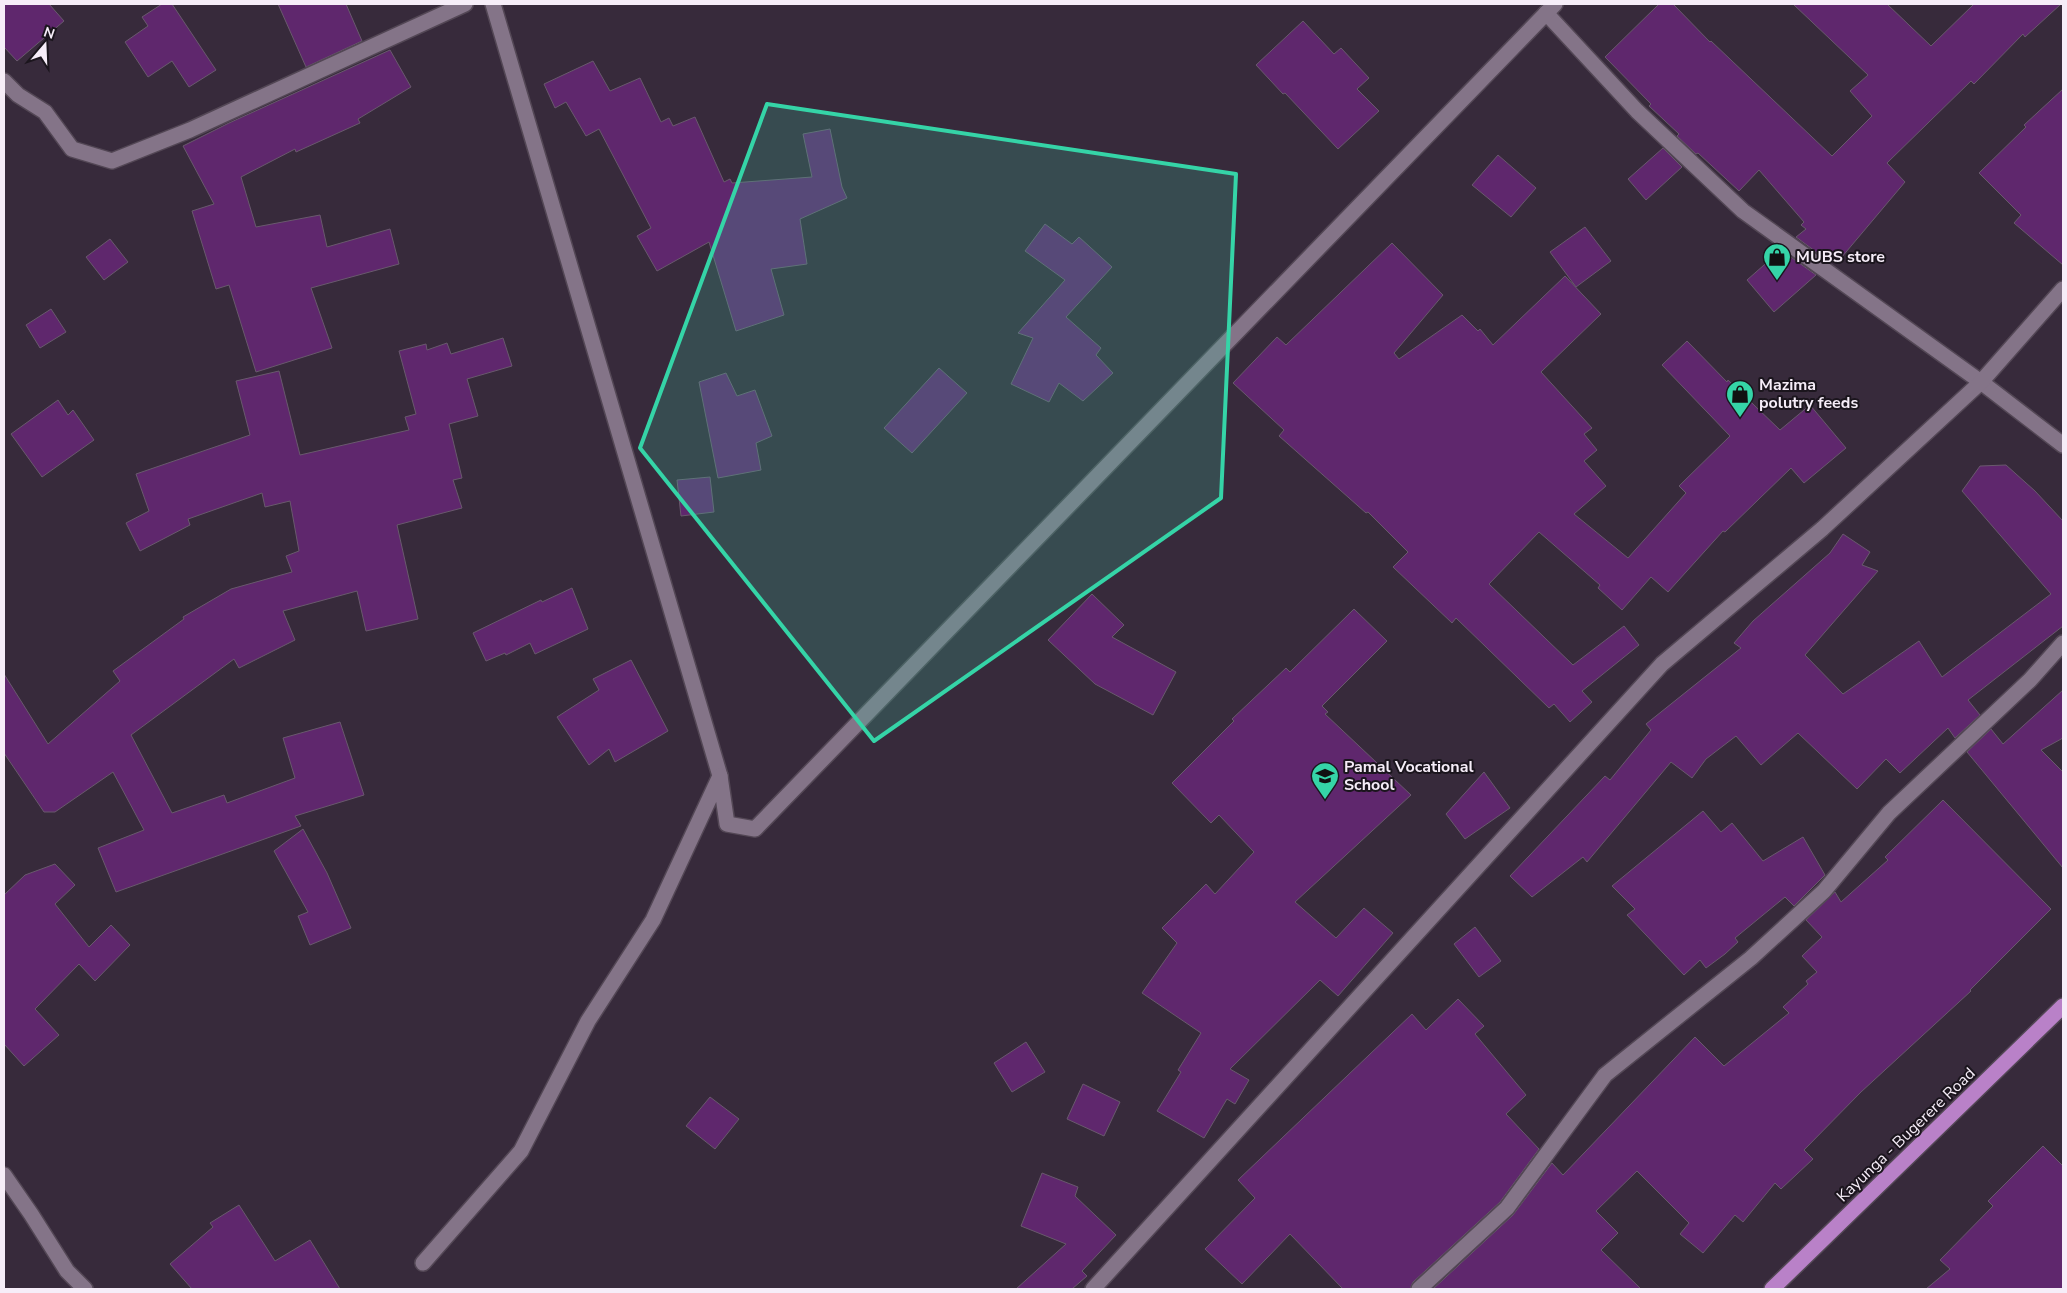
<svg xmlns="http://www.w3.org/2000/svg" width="2067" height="1293" font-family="'Nunito Sans',sans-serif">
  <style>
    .building { fill: #5f276d; stroke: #69596d }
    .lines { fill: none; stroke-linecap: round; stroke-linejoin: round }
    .street-casing { stroke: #534755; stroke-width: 18 }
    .primary-casing { stroke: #534755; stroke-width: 18 }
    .street { stroke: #847488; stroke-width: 15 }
    .primary { stroke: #b981c8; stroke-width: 15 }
    .marked { fill: #35d4a7; fill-opacity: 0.2; stroke: #35d4a7; stroke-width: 4; stroke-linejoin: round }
    .labels { text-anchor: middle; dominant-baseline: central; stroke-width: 4; stroke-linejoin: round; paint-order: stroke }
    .poi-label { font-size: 16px; font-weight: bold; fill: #f6edf8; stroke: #1b151d; text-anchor: start }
    .street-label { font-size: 16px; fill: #f6edf8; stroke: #1b151d }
  </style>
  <rect width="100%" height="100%" fill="#372a3b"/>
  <g class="building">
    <polygon points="4,4 49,4 64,21 17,61 4,47"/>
    <polygon points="162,4 172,4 216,70 189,87 172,61 148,77 125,42 148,26 142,17"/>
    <polygon points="278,4 346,4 362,41 306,67"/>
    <polygon points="1659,4 1673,4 1710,42 1711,41 1832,156 1872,116 1850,91 1868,75 1793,4 1887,4 1931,46 1974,4 2061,4 2025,37 2023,34 1974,84 1971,81 1887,163 1905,182 1841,258 1838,256 1831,263 1796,237 1806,229 1801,225 1804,222 1759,170 1739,191 1698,153 1696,154 1677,136 1679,134 1649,106 1651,104 1605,57"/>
    <polygon points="1303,21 1334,54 1341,48 1369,78 1357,89 1379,111 1338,149 1285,93 1283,94 1256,65"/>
    <polygon points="390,50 411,87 358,119 360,123 296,152 295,149 241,177 256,227 320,215 327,247 390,229 399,264 311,288 332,348 256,372 229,285 216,289 192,211 214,204 183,146 229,123"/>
    <polygon points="593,61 610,91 640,78 661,122 669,118 673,126 695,117 724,182 730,179 732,183 812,177 803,134 830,129 842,187 847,198 800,219 807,264 771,269 784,315 736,331 709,242 657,271 637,236 651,228 599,129 586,136 566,102 555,108 544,84"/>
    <polygon points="2063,89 2063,265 2014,223 2021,215 1979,173 2026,127 2024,125"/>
    <polygon points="1663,148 1682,167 1646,200 1628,179"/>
    <polygon points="1498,155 1536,188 1511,217 1472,185"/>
    <polygon points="1045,224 1072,244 1079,237 1112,267 1066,317 1101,348 1096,355 1113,373 1083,401 1059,383 1049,402 1011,384 1033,338 1018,333 1065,280 1025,251"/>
    <polygon points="1585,227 1611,261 1576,287 1550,252"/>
    <polygon points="110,239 128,262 104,280 86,257"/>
    <polygon points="1392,243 1443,295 1394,353 1399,359 1462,315 1478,331 1480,329 1493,345 1565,276 1601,314 1541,372 1592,428 1584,434 1597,450 1584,461 1606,486 1574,514 1628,558 1686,493 1679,486 1730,436 1662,365 1687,341 1727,382 1728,380 1780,430 1810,405 1846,448 1804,483 1791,468 1725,532 1723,531 1668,592 1651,577 1622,610 1598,588 1600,585 1539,532 1489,584 1573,665 1624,626 1639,645 1582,691 1592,702 1570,722 1554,704 1549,708 1456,618 1452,623 1393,567 1408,552 1368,512 1366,513 1279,436 1284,430 1233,383 1277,337 1286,345"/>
    <polygon points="1781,250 1816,275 1774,312 1747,280"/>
    <polygon points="51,309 66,332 40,348 26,325"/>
    <polygon points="503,338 512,366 467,379 478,416 449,424 462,478 453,480 462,508 397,525 418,619 366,631 357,591 283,611 295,640 239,668 234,659 131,735 172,813 224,795 227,803 295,778 283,738 340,722 364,795 295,816 301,826 116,892 98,848 144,830 113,772 55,812 44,812 4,753 4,674 48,744 120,681 113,671 184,619 183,617 231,589 292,572 286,556 299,551 290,501 265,507 262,493 188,519 190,525 140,551 126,523 149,511 136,474 250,435 236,381 279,371 300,455 409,430 405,417 416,414 399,351 426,344 427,350 447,343 451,354"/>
    <polygon points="939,368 967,393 912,453 884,428"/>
    <polygon points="726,373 737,396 755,390 772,436 756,443 761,470 718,478 699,382"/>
    <polygon points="58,400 68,415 73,410 94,440 42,477 11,434"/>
    <polygon points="2006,465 2035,491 2063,521 2063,626 1968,700 1980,715 1955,738 1948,728 1900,773 1886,759 1857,789 1798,733 1761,765 1736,736 1706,759 1692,778 1671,762 1587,862 1583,857 1532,897 1510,876 1605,776 1610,780 1651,730 1646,724 1741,648 1734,643 1753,621 1830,553 1843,534 1870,552 1862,565 1878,571 1805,655 1843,694 1919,641 1942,677 2051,594 1962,491 1980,466"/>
    <polygon points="710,477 714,512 681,516 677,480"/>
    <polygon points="572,588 588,629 535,654 530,643 506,655 505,653 486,661 473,633 541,600 542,602"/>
    <polygon points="1092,594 1124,625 1112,637 1176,672 1153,715 1095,684 1048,640"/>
    <polygon points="1354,609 1387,641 1322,706 1328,712 1325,714 1411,795 1295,902 1336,938 1364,908 1393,933 1338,996 1320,980 1230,1069 1249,1080 1235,1104 1227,1099 1204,1138 1157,1111 1181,1072 1178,1070 1201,1033 1142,993 1177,943 1162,928 1206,884 1215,894 1254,852 1219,815 1211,823 1172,783 1234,721 1232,719 1286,668 1290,672"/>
    <polygon points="631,660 668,731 615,762 609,749 589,765 557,717 599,690 593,679"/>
    <polygon points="2063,690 2063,738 2041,750 2063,772 2063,868 1967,752 1991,729 2003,744"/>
    <polygon points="1484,772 1510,808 1465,839 1446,814"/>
    <polygon points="1943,800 2051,909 1970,990 1971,991 1861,1092 1804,1150 1813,1159 1781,1189 1775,1183 1743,1222 1735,1215 1703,1253 1680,1234 1689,1223 1637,1171 1596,1211 1618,1233 1601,1250 1641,1289 1433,1289 1513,1215 1552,1163 1563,1175 1695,1037 1724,1066 1789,1013 1783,1007 1808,984 1806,981 1817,972 1802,956 1822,937 1806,920 1835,892 1841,902 1888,860 1885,857"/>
    <polygon points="1703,811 1721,832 1732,823 1763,861 1803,837 1825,875 1794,906 1785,897 1735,938 1738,942 1725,954 1706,968 1700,960 1684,975 1627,915 1635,909 1612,886"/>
    <polygon points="303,829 327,873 351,928 310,945 298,916 308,912 274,851"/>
    <polygon points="55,864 75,885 55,904 89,947 111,925 130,945 95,981 79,964 35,1009 59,1035 24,1066 4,1044 4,895 25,875"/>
    <polygon points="1475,927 1501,961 1479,977 1454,944"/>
    <polygon points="1458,999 1484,1026 1475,1034 1526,1095 1506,1114 1539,1149 1500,1202 1413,1282 1410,1289 1343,1289 1290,1234 1242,1284 1205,1249 1255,1198 1238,1180 1412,1014 1426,1030"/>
    <polygon points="1026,1042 1045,1072 1012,1092 994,1063"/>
    <polygon points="1083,1084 1120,1102 1104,1136 1067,1119"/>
    <polygon points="710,1097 739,1119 715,1149 686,1126"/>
    <polygon points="2043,1146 2063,1166 2063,1289 1926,1289 1950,1269 1940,1260 1993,1206 1988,1201"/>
    <polygon points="1042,1173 1078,1187 1075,1196 1116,1235 1082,1271 1087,1276 1072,1289 1016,1289 1066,1244 1021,1226"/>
    <polygon points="239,1205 275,1261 310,1240 340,1289 192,1289 170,1264 213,1227 210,1223"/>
  </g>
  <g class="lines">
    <g class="street-casing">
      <g id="street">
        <polyline points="493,4 720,776"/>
        <polyline points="1546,13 1637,111 1743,211 1981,382 2063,445"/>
        <polyline points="4,81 18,95 45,112 72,149 112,161 190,130 465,4"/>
        <polyline points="4,1175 31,1214 67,1271 85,1289"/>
        <polyline points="423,1263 521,1151 588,1021 653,920 720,776 727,824 755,829 1555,4"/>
        <polyline points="1093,1289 1662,664 1822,529 1981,382 2063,289"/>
        <polyline points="1419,1289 1507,1208 1605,1075 1751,958 1824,891 1889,813 2030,680 2063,643"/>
      </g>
    </g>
    <g class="primary-casing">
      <polyline id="primary" points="1772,1289 2063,1006"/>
    </g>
    <use href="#street" class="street"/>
    <use href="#primary" class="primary"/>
  </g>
  <path class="marked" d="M767,104L1236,174L1221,498L874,741L640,448Z"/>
  <defs>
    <g id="shop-pin" transform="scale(1.4375)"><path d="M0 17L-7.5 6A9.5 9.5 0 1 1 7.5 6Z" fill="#35d4a7" stroke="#1b151d"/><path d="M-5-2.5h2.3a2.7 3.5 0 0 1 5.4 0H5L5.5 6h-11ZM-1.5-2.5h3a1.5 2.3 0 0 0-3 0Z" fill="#111"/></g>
    <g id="school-pin" transform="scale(1.4375)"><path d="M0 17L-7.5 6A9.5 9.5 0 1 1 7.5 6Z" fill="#35d4a7" stroke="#1b151d"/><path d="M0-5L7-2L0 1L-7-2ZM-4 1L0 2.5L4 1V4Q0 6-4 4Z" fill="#111"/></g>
  </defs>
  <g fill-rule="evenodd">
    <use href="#shop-pin" x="1777" y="257"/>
    <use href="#shop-pin" x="1740" y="394"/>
    <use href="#school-pin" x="1325" y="776"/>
  </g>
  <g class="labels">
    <g class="poi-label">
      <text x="1796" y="257">MUBS store</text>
      <text x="1759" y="385">Mazima<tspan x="1759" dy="18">polutry feeds</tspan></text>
      <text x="1344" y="767">Pamal Vocational<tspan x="1344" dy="18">School</tspan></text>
    </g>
    <g class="street-label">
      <text transform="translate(1906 1135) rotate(-44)">Kayunga - Bugerere Road</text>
    </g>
  </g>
  <rect width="2067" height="1293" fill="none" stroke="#f6edf8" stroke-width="10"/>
  <g transform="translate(45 45) rotate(19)" stroke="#1b151d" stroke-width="4" paint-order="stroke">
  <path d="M0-4L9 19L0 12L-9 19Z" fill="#f6edf8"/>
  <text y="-8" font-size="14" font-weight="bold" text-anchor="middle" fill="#f6edf8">N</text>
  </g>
</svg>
